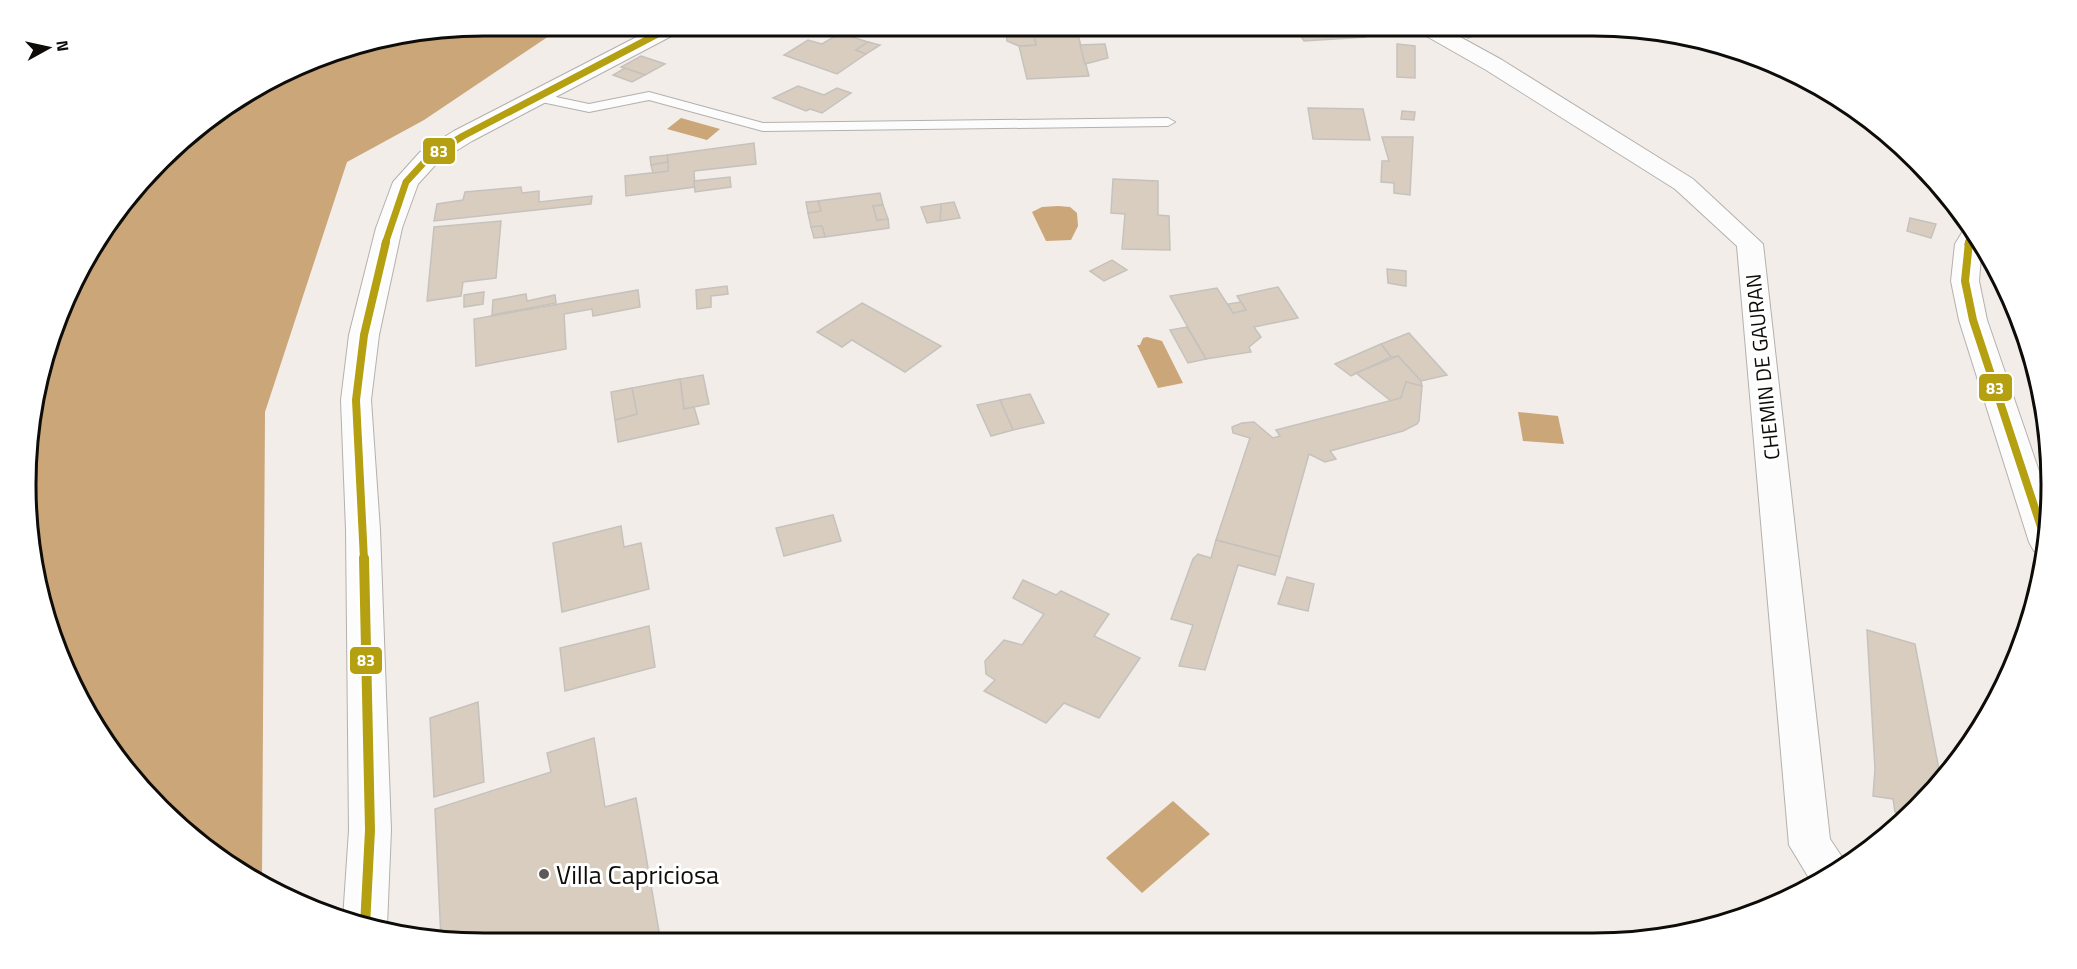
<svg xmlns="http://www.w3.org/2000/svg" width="2077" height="969" font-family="'Titillium Web',sans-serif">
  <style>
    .water { fill: #caa679 }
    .building { fill: #d9cdbf; stroke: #c5c2be; stroke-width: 1.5 }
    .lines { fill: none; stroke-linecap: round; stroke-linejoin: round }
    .service-casing { stroke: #b4b0ad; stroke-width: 2 }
    .minor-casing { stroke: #b4b0ad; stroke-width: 2 }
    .secondary-casing { stroke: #b4b0ad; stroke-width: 2 }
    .service { fill: #fdfcfc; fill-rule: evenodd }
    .minor { fill: #fdfcfc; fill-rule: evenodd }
    .secondary { fill: #fdfcfc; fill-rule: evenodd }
    .bus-1-far2-casing { stroke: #fff; stroke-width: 10 }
    .bus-1-far1-casing { stroke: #fff; stroke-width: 13 }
    .bus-1-casing { stroke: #fff; stroke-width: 15 }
    .bus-1-far2 { stroke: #b5a012; stroke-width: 7 }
    .bus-1-far1 { stroke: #b5a012; stroke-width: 8 }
    .bus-1 { stroke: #b5a012; stroke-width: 10 }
    .poi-dot { fill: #5e5b57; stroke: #fff; stroke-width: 2 }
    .labels { text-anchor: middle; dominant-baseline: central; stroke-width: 6; stroke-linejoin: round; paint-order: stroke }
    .street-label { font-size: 21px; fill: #0e0c09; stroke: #fff }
    .near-poi-label { font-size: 26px; fill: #0e0c09; stroke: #fff; text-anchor: start }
    .rim { fill: none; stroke: #0e0c09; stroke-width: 3 }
    .line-badge { stroke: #fff; stroke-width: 2 }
    .badge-label { font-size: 16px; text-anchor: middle; font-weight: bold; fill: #fff }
  </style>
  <rect width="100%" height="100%" fill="#f2ede8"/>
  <g class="water">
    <polygon points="485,26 564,26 424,120 347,162 265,412 262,879 182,829 120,764 73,688 29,544 34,395 60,309 103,230 205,121 337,50"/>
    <polygon points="681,118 720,129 707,140 667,129"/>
    <polygon points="1058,206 1070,207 1077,213 1078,226 1071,240 1046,241 1032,212 1042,207"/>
    <polygon points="1147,337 1162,341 1183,383 1158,388 1137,345 1140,345 1143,338"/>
    <polygon points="1518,412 1558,416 1564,444 1523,441"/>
    <polygon points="1173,801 1210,834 1142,893 1106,858"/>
  </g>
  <g class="building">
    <polygon points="974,26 1032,26 1033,33 976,35"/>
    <polygon points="1032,26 1068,26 1069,30 1033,33"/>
    <polygon points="1294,26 1357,26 1365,37 1304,41"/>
    <polygon points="1466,26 1480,34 1468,38 1454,29"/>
    <polygon points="1077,31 1089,76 1027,79 1019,46 1036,45 1033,33"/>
    <polygon points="840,33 868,42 856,50 866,54 837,74 784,55 808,40 822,44"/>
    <polygon points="1033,33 1036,45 1019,46 1007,41 1006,34"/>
    <polygon points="868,42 880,45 866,54 856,50"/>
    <polygon points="1105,44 1108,58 1085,64 1080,45"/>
    <polygon points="1397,44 1415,46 1415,78 1397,77"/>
    <polygon points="641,56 665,64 645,75 621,67"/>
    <polygon points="625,68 645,75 632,82 613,75"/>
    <polygon points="798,86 824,95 837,88 851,93 822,113 810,109 806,111 773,98"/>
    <polygon points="1308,108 1363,109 1370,140 1313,139"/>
    <polygon points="1402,111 1415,112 1414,120 1401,119"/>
    <polygon points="1382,137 1413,137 1410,195 1394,193 1394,183 1381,182 1382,161 1389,161"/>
    <polygon points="754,143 756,164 694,171 695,187 626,196 625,176 668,171 667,155"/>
    <polygon points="667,155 668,162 651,165 650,157"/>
    <polygon points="668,162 668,171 653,173 651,165"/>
    <polygon points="730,177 731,187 695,192 694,181"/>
    <polygon points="1113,179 1158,181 1158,215 1169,216 1170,250 1122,249 1125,214 1111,213"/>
    <polygon points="521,187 522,193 539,191 539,202 592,196 591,204 434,221 437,204 463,200 465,192"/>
    <polygon points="880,193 883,205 873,206 877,220 888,219 889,228 825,237 822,226 811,227 808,213 821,211 818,201"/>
    <polygon points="818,201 821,211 808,213 806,202"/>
    <polygon points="954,202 960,218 940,221 941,204"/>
    <polygon points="941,204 940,221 927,223 921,207"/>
    <polygon points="883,205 888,219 877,220 873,206"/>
    <polygon points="1910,218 1936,224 1931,238 1907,231"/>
    <polygon points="501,221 496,278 463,282 461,296 427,301 434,227"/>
    <polygon points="822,226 825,237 814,238 811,227"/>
    <polygon points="1112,260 1127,270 1104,281 1090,271"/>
    <polygon points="1387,269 1406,271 1406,286 1388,283"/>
    <polygon points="727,286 728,294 711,296 711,307 697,309 696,290"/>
    <polygon points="1278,287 1298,318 1254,327 1261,337 1249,347 1251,352 1206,359 1170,296 1217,288 1233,313 1246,310 1237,296"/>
    <polygon points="638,290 640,307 593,316 592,309 564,314 566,349 476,366 474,319"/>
    <polygon points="484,292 483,304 464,307 464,295"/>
    <polygon points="526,294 527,301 555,295 556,303 492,315 493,300"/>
    <polygon points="1241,302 1246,310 1233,313 1228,304"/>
    <polygon points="862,303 941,346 905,372 852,340 842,347 817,332"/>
    <polygon points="1187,327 1206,359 1188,363 1170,330"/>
    <polygon points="1409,333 1447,375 1421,381 1398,356 1391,357 1381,344"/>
    <polygon points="1381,344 1391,357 1351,376 1335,364"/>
    <polygon points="1398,356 1421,381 1422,386 1406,382 1401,398 1391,401 1356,373"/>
    <polygon points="703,375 709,404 684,409 680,379"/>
    <polygon points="680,379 684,409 694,407 699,424 618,442 615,420 637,414 632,388"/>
    <polygon points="1406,382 1422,386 1419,421 1417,424 1403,431 1330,451 1336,459 1325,462 1309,454 1280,557 1216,540 1250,438 1233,433 1232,427 1242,423 1254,422 1273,438 1280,436 1276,430 1401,398"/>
    <polygon points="632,388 637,414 615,420 611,392"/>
    <polygon points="1030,394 1044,423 1013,430 1000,400"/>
    <polygon points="1000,400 1013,430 991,436 977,405"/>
    <polygon points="833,515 841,541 784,556 776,528"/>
    <polygon points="621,526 624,547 641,543 649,589 562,612 553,543"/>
    <polygon points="1216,540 1280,557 1275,575 1238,565 1205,670 1179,666 1193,625 1171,619 1193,559 1198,554 1211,558"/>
    <polygon points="1287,577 1314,584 1308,611 1278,604"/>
    <polygon points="1023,580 1056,595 1061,591 1109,614 1094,636 1140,658 1099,718 1064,703 1046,723 984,691 995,680 986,674 985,661 1004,640 1022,645 1044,614 1013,598"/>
    <polygon points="649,626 655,667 565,691 560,648"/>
    <polygon points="1867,630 1915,644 1941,780 1917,804 1913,803 1914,807 1907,814 1895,812 1893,799 1873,796 1875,769"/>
    <polygon points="478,702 484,782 434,797 430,718"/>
    <polygon points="594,738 605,807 636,798 661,943 484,943 441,939 435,809 551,772 547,753"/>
  </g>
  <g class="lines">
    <g class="service-casing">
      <polygon id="service" points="649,92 763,123 1168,118 1175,122 1168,126 763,131 649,100 589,112 532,100 530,97 537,93 589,104"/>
    </g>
    <g class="minor-casing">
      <polygon id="minor" points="1418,26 1440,26 1502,60 1693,179 1763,244 1830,839 1846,863 1812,883 1789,845 1737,246 1675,189 1486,70 1421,33"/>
    </g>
    <g class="secondary-casing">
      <g id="secondary">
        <polygon points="658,26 684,26 681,31 472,141 438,162 418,184 402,228 379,335 371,400 380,530 391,830 387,926 385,932 343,919 349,830 346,530 341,400 349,335 376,228 393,182 420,152 454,131"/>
        <polygon points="1971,225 1982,244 1979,281 1987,320 2050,503 2045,554 2034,551 2029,542 1959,320 1951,281 1955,244 1966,226"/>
      </g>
    </g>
    <use href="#service" class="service"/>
    <use href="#minor" class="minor"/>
    <use href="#secondary" class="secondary"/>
    <g class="bus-1-far2-casing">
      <g id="bus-1-far2">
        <polyline points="385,244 406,182 429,157 463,136 673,26"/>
        <polyline points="1968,244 1975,232"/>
      </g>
    </g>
    <g class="bus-1-far1-casing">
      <g id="bus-1-far1">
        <polyline points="1969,242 1965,281 1973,320 2046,542"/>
        <polyline points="364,560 356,400 364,335 386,242"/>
      </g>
    </g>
    <g class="bus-1-casing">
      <polyline id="bus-1" points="364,558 370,830 365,926"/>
    </g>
    <use href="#bus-1-far2" class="bus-1-far2"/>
    <use href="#bus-1-far1" class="bus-1-far1"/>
    <use href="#bus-1" class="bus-1"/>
  </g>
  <circle class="poi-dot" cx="544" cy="874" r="6"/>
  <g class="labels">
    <g class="street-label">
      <text transform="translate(1762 367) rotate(-96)">CHEMIN DE GAURAN</text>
    </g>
    <g class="near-poi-label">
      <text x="556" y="874">Villa Capriciosa</text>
    </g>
  </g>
  <path d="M0 0H2077V969H0ZM484 36H1593A448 448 0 0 1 2041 484V485A448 448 0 0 1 1593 933H484A448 448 0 0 1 36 485V484A448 448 0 0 1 484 36Z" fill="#fff" fill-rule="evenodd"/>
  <path class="rim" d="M484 36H1593A448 448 0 0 1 2041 484V485A448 448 0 0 1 1593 933H484A448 448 0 0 1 36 485V484A448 448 0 0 1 484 36Z"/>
  <g class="line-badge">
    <rect x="422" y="137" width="34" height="28" rx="6" fill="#b5a012"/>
    <rect x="1978" y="373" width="35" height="29" rx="6" fill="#b5a012"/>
    <rect x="349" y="646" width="34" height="29" rx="6" fill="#b5a012"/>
  </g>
  <g class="badge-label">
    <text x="439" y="157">83</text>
    <text x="1995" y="394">83</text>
    <text x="366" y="666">83</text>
  </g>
  <g transform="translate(48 48) rotate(82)" stroke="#ffffff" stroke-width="4.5" paint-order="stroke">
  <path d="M0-4.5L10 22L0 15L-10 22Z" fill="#0e0c09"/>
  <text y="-9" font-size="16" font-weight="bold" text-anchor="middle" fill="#0e0c09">N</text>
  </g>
</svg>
